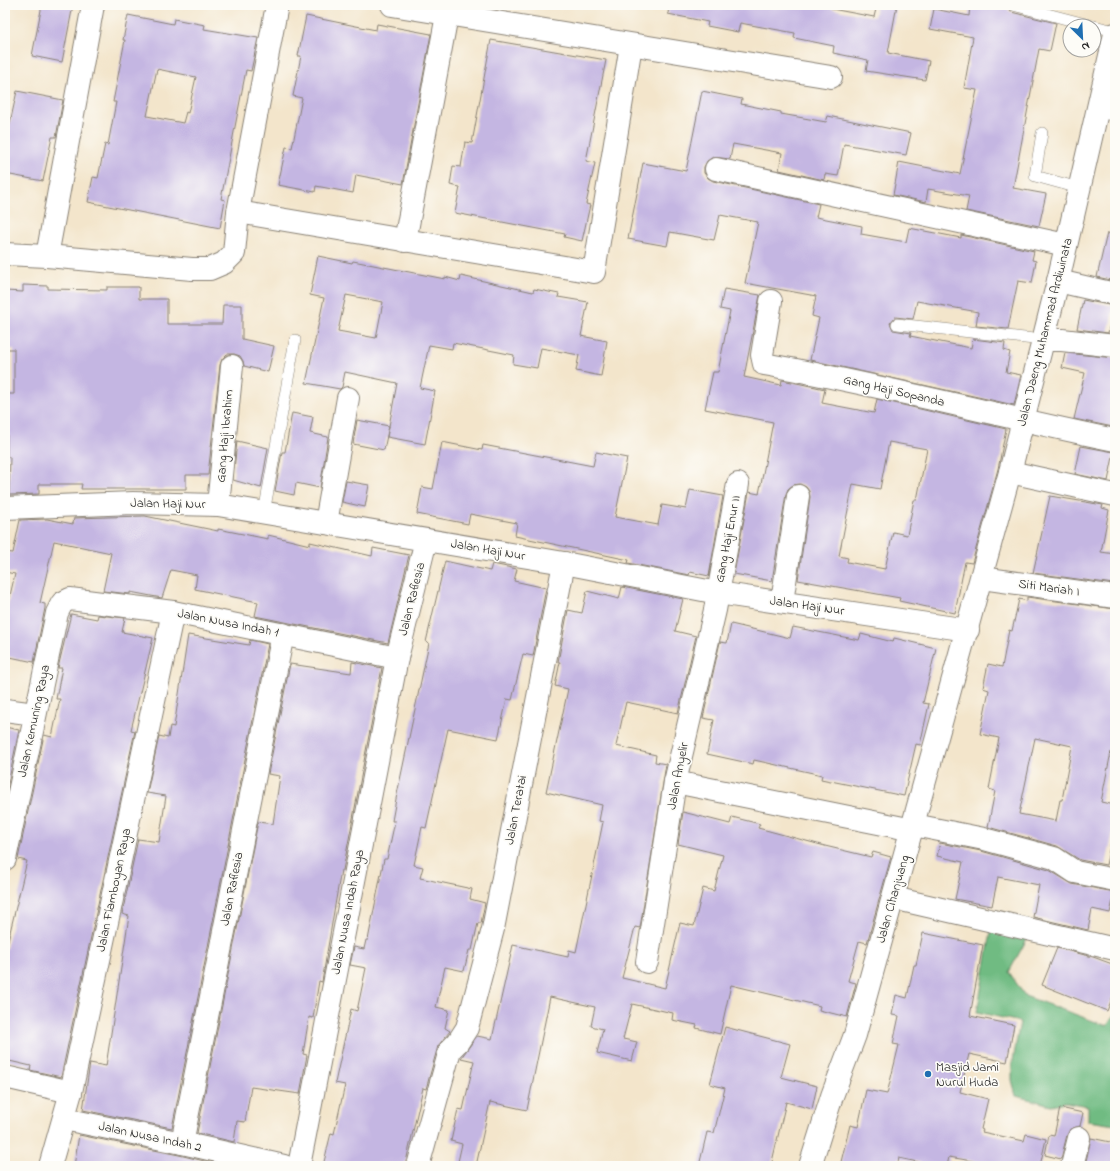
<svg xmlns="http://www.w3.org/2000/svg" width="1120" height="1171" font-family="'Indie Flower',sans-serif">
  <style>
    .forest { fill: #6fbb82; stroke: #466c4f }
    .building { fill: #c4b6e2; fill-rule: evenodd }
    .lines { fill: none; stroke-linecap: round; stroke-linejoin: round }
    .service-casing { stroke: #888074; stroke-width: 12 }
    .minor-casing { stroke: #888074; stroke-width: 24 }
    .tertiary-casing { stroke: #888074; stroke-width: 24 }
    .secondary-casing { stroke: #888074; stroke-width: 24 }
    .service { stroke: #fff; stroke-width: 11 }
    .minor { stroke: #fff; stroke-width: 22 }
    .tertiary { stroke: #fff; stroke-width: 22 }
    .secondary { stroke: #fff; stroke-width: 22 }
    .poi-dot { fill: #1f6fb2; stroke: #fdfcf7; stroke-width: 1.5 }
    .labels { text-anchor: middle; dominant-baseline: central; stroke-width: 3.5; stroke-linejoin: round; paint-order: stroke }
    .street-label { font-size: 13px; fill: #1c1c1c; stroke: #fdfcf7 }
    .poi-label { font-size: 13px; fill: #1c1c1c; stroke: #fdfcf7; text-anchor: start }
  </style>
  <rect width="100%" height="100%" fill="#fdfcf7"/>
  <filter id="ink" filterUnits="userSpaceOnUse"><feTurbulence type="fractalNoise" baseFrequency=".025" numOctaves="2"/><feDisplacementMap in="SourceGraphic" scale="8" xChannelSelector="R" yChannelSelector="G"/><feConvolveMatrix kernelMatrix="1 2 1 2 8 2 1 2 1" color-interpolation-filters="sRGB"/></filter>
  <filter id="wash" filterUnits="userSpaceOnUse"><feTurbulence type="fractalNoise" baseFrequency=".012" numOctaves="4" result="noise"/><feDisplacementMap in="SourceGraphic" scale="16" xChannelSelector="R" yChannelSelector="G"/><feGaussianBlur stdDeviation="0.9" result="paint"/><feColorMatrix in="noise" values="0 0 0 0 0 0 0 0 0 0 0 0 0 0 0 0 0 1.4 0 .05"/><feComposite in="paint" operator="in"/></filter>
  <g filter="url(#wash)">
    <rect width="100%" height="100%" fill="#f3e5cb"/>
    <polygon class="forest" points="991,932 1028,937 1009,972 1025,996 1107,1026 1115,1013 1115,1125 1088,1121 1088,1106 1065,1102 1051,1105 1016,1096 1012,1080 1012,1066 1020,1022 977,1012"/>
    <g id="blocks">
      <g class="building">
        <polygon points="42,5 73,5 62,62 32,56"/>
        <polygon points="669,5 832,5 832,9 874,17 877,5 897,5 888,53 929,61 925,80 866,71 868,60 833,53 834,46 794,38 795,33 740,23 738,32 707,26 708,22 668,14"/>
        <polygon points="970,5 1006,5 1008,10 1011,12 1056,23 1050,51 1039,49 1013,188 1046,194 1039,226 966,211 969,196 928,189 926,202 893,195 899,162 960,174 977,90 964,88 973,37 930,29 934,9 969,16"/>
        <path d="M128,15L173,24L174,19L205,25L204,29L258,38L251,71L246,70L221,199L225,200L220,228L88,202L93,177L98,178L105,144L108,145L116,102H113L125,40H123ZM157,69L196,77L188,113L186,112L183,123L147,116Z"/>
        <polygon points="306,16 376,30 377,24 431,34 403,184 356,175 353,193 316,186 315,192 278,185 286,147 292,148 302,98 293,96 301,56 298,56"/>
        <polygon points="491,40 606,60 586,161 595,163 586,204 590,205 582,241 564,237 565,234 455,213 460,187 450,185 453,166 461,167 465,142 472,143"/>
        <polygon points="17,91 63,100 56,137 52,137 43,181 5,174 5,146"/>
        <polygon points="702,91 742,99 741,104 781,112 781,114 826,122 828,116 911,133 906,155 844,144 838,176 825,174 824,180 779,170 782,153 733,144 730,159 713,157 707,161 704,167 704,173 708,178 713,181 819,204 816,217 862,226 861,234 906,242 909,228 961,238 961,235 1034,251 1032,260 1036,261 1032,283 1018,281 1008,329 976,326 978,312 917,301 913,319 895,317 890,323 893,330 911,333 910,336 971,348 973,339 1005,343 1004,350 1010,352 1006,372 1021,375 1014,405 810,360 819,318 812,316 816,296 745,283 758,222 720,215 714,240 670,232 667,246 628,239 643,163 686,171"/>
        <polygon points="1107,233 1115,234 1115,281 1097,277"/>
        <path d="M318,256L352,263L353,261L445,279V277L460,281L461,276L533,292L534,289L559,294L558,297L588,302L581,336L607,341L601,376L576,371L579,355L541,348L537,368L513,364L514,355L453,343L452,349L429,345L420,388L435,391L425,444L387,437L397,383L345,372L342,387L340,389L306,383L324,298L310,295ZM346,295L383,302L376,338L338,331Z"/>
        <polygon points="23,285 48,286 48,289 107,290 107,287 139,287 139,299 167,299 167,324 222,324 223,305 242,305 242,339 274,346 268,372 244,366 243,361 240,356 234,354 227,354 222,359 220,365 208,475 186,475 186,489 81,489 82,484 39,484 39,494 9,495 10,457 7,457 7,417 5,417 5,394 14,394 14,349 5,349 5,291 23,292"/>
        <path d="M724,289L760,295L744,377L781,385L782,380L825,389L822,403L874,413L877,399L1006,429L998,469L972,563L965,562L955,613L899,601L900,598L798,580L810,497L809,491L806,487L800,484L793,485L788,489L786,494L772,581L734,574L749,492L759,494L773,422L705,409L713,372H718L730,311L720,309ZM889,442L927,449L917,500H914L907,535L893,532L885,569L847,562L848,558L839,556L853,484L880,489Z"/>
        <polygon points="1083,300 1114,306 1108,333 1077,329"/>
        <polygon points="1065,353 1115,358 1115,418 1113,427 1074,419 1085,373 1062,368"/>
        <polygon points="292,413 313,417 310,433 328,437 320,488 296,483 294,495 275,491 282,452 285,452"/>
        <polygon points="357,420 389,426 384,450 353,444"/>
        <polygon points="237,441 268,448 261,488 233,480"/>
        <polygon points="442,442 482,450 483,445 593,466 596,452 627,458 615,517 658,525 662,505 686,509 690,490 723,496 709,576 690,572 689,575 628,563 629,560 515,536 517,523 470,514 468,524 417,514 422,487 433,489"/>
        <polygon points="1081,446 1114,452 1108,481 1075,474"/>
        <polygon points="346,481 369,485 365,507 342,502"/>
        <polygon points="1050,496 1103,505 1102,508 1109,510 1101,552 1115,554 1114,584 1033,573"/>
        <polygon points="145,516 218,531 218,529 268,539 268,535 310,545 310,542 372,556 373,548 409,555 388,643 255,616 258,602 195,589 197,575 171,570 162,598 130,592 130,594 103,591 111,553 54,541 40,603 45,604 45,608 34,662 5,656 5,617 15,574 5,572 5,552 13,553 20,520 47,519 73,524 74,518"/>
        <polygon points="445,561 490,571 492,564 517,569 514,581 546,588 533,656 523,654 512,700 507,699 498,739 448,729 426,828 422,827 414,865 423,867 420,878 472,889 470,899 485,903 481,923 478,923 472,950 469,950 464,971 445,967 436,1007 449,1010 445,1028 450,1031 438,1046 426,1089 423,1088 405,1166 323,1166 331,1133 334,1134 345,1085 335,1083 351,1009 357,1011 366,968 350,965 354,947 364,949 366,940 368,940 384,859 387,859 395,821 392,821 396,799 429,643 426,642"/>
        <polygon points="622,587 683,599 675,631 696,636 678,713 626,702 616,746 656,755 655,762 666,764 640,928 635,927 622,978 665,988 680,923 694,926 703,888 714,891 723,855 678,844 683,812 730,824 732,817 760,824 758,828 825,846 871,857 873,852 891,857 867,943 859,941 848,981 856,983 847,1017 819,1010 820,1006 731,985 720,1034 696,1028 697,1025 672,1020 673,1013 632,1004 623,1039 637,1042 632,1061 597,1053 603,1029 591,1026 595,1007 550,997 527,1110 490,1102 476,1166 457,1166 462,1144 451,1141 458,1109 463,1110 474,1061 461,1058 477,1036 492,1039 513,945 568,957 569,950 576,952 603,822 599,821 602,805 546,792 568,689 555,686 560,662 558,662 568,610 582,613 587,591 619,599"/>
        <path d="M1027,597L1115,609V753L1111,752L1101,802L1115,805V833L1113,832L1106,865L1080,860L1057,846L988,827L995,791L989,789L999,738L980,734L989,690L983,688L988,664L1002,667L1009,630L1012,631L1019,599L1027,601ZM1035,738L1072,746L1062,800H1060L1056,821L1019,814Z"/>
        <polygon points="71,614 97,619 98,615 125,618 122,632 153,638 131,730 135,731 61,1077 30,1070 31,1066 5,1060 5,953 27,861 18,859 44,735 52,737 60,699 56,699 62,668 58,668"/>
        <polygon points="731,624 790,638 793,627 859,640 861,634 893,642 894,638 936,648 923,703 929,704 920,745 916,744 904,796 821,779 822,775 754,760 753,764 707,754 714,720 703,718 720,642 727,643"/>
        <polygon points="188,635 249,645 250,640 268,644 172,1128 83,1110 90,1063 106,1066 129,916 122,914 138,839 159,842 166,796 147,793 159,736 168,738 170,726 174,727"/>
        <polygon points="352,662 382,668 343,870 341,870 322,982 319,981 313,1018 309,1017 303,1054 307,1055 300,1094 251,1087 245,1122 237,1121 234,1142 197,1133 258,822 273,824 280,776 268,774 290,664 351,673"/>
        <polygon points="5,727 19,730 5,799"/>
        <polygon points="940,843 981,851 1049,870 1072,884 1115,892 1110,913 1092,909 1088,930 1033,917 1039,885 998,877 992,906 955,899 963,862 937,856"/>
        <polygon points="923,933 983,945 970,1016 1014,1025 1007,1062 969,1054 960,1092 988,1099 981,1129 983,1130 982,1132 1024,1141 1026,1134 1046,1139 1040,1166 1001,1166 949,1157 947,1166 936,1166 899,1158 897,1166 840,1166 850,1125 858,1127 866,1090 887,1094 899,1045 893,1044 899,1016 892,1015 896,995 907,998 914,965 916,965"/>
        <polygon points="1057,948 1093,957 1115,965 1115,991 1107,1011 1042,985"/>
        <polygon points="725,1027 790,1044 781,1077 817,1086 812,1109 786,1102 771,1166 699,1166 707,1132 714,1133 725,1088 710,1084"/>
        <polygon points="1060,1108 1083,1113 1080,1126 1070,1129 1067,1135 1061,1159 1045,1155 1049,1135 1054,1136"/>
        <polygon points="79,1135 179,1155 217,1164 217,1166 74,1166"/>
        <polygon points="1091,1138 1115,1143 1115,1166 1085,1166"/>
      </g>
    </g>
  </g>
  <g filter="url(#ink)">
    <use href="#blocks" fill-opacity="0" stroke="#888074" stroke-width="1"/>
    <g class="lines">
      <g class="service-casing">
        <g id="service">
          <polyline points="1013,5 1093,26"/>
          <polyline points="1094,26 1115,31"/>
          <polyline points="1097,111 1115,116"/>
          <polyline points="1042,133 1035,176 1079,188"/>
          <polyline points="897,324 1043,340"/>
          <polyline points="264,513 295,340"/>
        </g>
      </g>
      <g class="minor-casing">
        <g id="minor">
          <polyline points="392,5 831,77"/>
          <polyline points="716,169 1066,245"/>
          <polyline points="238,212 594,272 631,45"/>
          <polyline points="405,241 447,15"/>
          <polyline points="5,254 47,256 192,269 210,269 224,263 234,253 238,212 277,5"/>
          <polyline points="47,256 93,5"/>
          <polyline points="1058,281 1115,294"/>
          <path d="M771,301L762,355L764,364C882,385 998,416 1115,440"/>
          <polyline points="1043,340 1062,340 1115,346"/>
          <polyline points="1010,472 1115,495"/>
          <polyline points="218,505 232,366"/>
          <polyline points="326,523 348,398"/>
          <polyline points="982,578 1115,597"/>
          <polyline points="782,602 798,496"/>
          <polyline points="5,710 35,714"/>
          <polyline points="675,782 913,830"/>
          <polyline points="914,825 984,839 1036,853 1054,858 1075,872 1115,880"/>
          <polyline points="5,859 57,613 62,603 70,599 173,612 397,658"/>
          <polyline points="893,898 1115,949"/>
          <polyline points="647,962 675,782 715,610 738,484"/>
          <polyline points="5,1077 71,1092"/>
          <polyline points="64,1119 182,1143 284,1166"/>
          <polyline points="182,1143 283,634"/>
          <polyline points="50,1166 71,1092 173,612"/>
          <polyline points="299,1166 397,658 426,540"/>
          <polyline points="418,1166 450,1050 458,1042 467,1028 493,929 564,563"/>
          <polyline points="1072,1166 1079,1138"/>
        </g>
      </g>
      <g class="tertiary-casing">
        <polyline id="tertiary" points="5,508 133,503 218,505 564,563 718,593 968,630"/>
      </g>
      <g class="secondary-casing">
        <polyline id="secondary" points="810,1166 832,1096 855,1035 1010,472 1058,281 1115,34"/>
      </g>
      <use href="#service" class="service"/>
      <use href="#minor" class="minor"/>
      <use href="#tertiary" class="tertiary"/>
      <use href="#secondary" class="secondary"/>
    </g>
  </g>
  <circle class="poi-dot" cx="928" cy="1074" r="4"/>
  <g class="labels">
    <g class="street-label">
      <text transform="translate(1045 332) rotate(-76)">Jalan Daeng Muhammad Ardiwinata</text>
      <text transform="translate(894 391) rotate(13)">Gang Haji Sopanda</text>
      <text transform="translate(225 436) rotate(-85)">Gang Haji Ibrahim</text>
      <text transform="translate(168 504) rotate(1)">Jalan Haji Nur</text>
      <text transform="translate(728 539) rotate(-79)">Gang Haji Enur II</text>
      <text transform="translate(488 550) rotate(10)">Jalan Haji Nur</text>
      <text transform="translate(1049 588) rotate(8)">Siti Mariah I</text>
      <text transform="translate(412 599) rotate(-76)">Jalan Raflesia</text>
      <text transform="translate(807 606) rotate(8)">Jalan Haji Nur</text>
      <text transform="translate(228 623) rotate(11)">Jalan Nusa Indah 1</text>
      <text transform="translate(34 721) rotate(-78)">Jalan Kemuning Raya</text>
      <text transform="translate(678 776) rotate(-79)">Jalan Anyelir</text>
      <text transform="translate(516 810) rotate(-79)">Jalan Teratai</text>
      <text transform="translate(232 889) rotate(-79)">Jalan Raflesia</text>
      <text transform="translate(114 890) rotate(-78)">Jalan Flamboyan Raya</text>
      <text transform="translate(893 899) rotate(-74)">Jalan Cihanjuang</text>
      <text transform="translate(348 912) rotate(-79)">Jalan Nusa Indah Raya</text>
      <text transform="translate(150 1137) rotate(12)">Jalan Nusa Indah 2</text>
    </g>
    <g class="poi-label">
      <text x="936" y="1067">Masjid Jami<tspan x="936" dy="15">Nurul Huda</tspan></text>
    </g>
  </g>
  <rect width="1120" height="1171" fill="none" stroke="#fdfcf7" stroke-width="20"/>
  <g transform="translate(1082 38) rotate(156)"><circle r="19" fill="#fdfcf7" stroke="#a3a29f"/>
  <path d="M0-3L7 15L0 10L-7 15Z" fill="#1f6fb2"/>
  <text y="-6" font-size="11" font-weight="bold" text-anchor="middle" fill="#1c1c1c">N</text>
  </g>
</svg>
